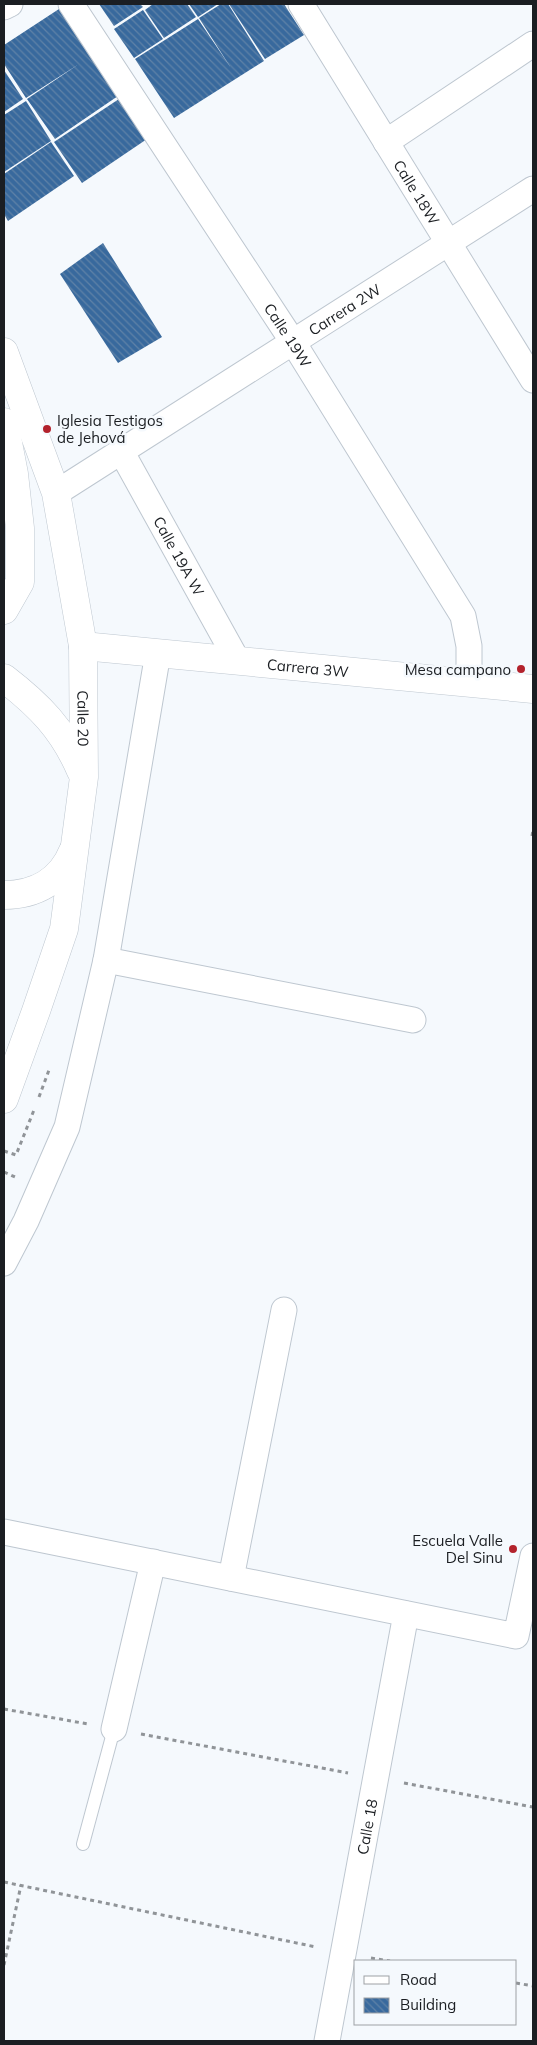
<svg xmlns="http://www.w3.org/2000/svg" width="537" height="2045" font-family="Mulish,sans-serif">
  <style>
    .building { fill: url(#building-back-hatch) }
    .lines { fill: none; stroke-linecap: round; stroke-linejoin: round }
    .service-casing { stroke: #bec7d0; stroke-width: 14 }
    .minor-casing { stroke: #bec7d0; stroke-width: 27 }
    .tertiary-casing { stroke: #bec7d0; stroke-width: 29 }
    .secondary-casing { stroke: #bec7d0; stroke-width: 29 }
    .path { stroke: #909498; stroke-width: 3; stroke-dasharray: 4 4; stroke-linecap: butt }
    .service { stroke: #fff; stroke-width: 12 }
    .minor { stroke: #fff; stroke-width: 25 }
    .tertiary { stroke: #fff; stroke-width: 28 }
    .secondary { stroke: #fff; stroke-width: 28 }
    .poi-dot { fill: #b3222c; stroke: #f5f9fd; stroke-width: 2 }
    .labels { text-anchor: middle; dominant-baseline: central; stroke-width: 5; stroke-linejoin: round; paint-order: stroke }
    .street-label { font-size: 15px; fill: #1b1e22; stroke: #f5f9fd }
    .poi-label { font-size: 15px; fill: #1b1e22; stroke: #f5f9fd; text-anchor: end }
  </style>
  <defs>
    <pattern id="building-back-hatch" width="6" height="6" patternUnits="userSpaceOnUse" patternTransform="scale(1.25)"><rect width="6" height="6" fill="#38699d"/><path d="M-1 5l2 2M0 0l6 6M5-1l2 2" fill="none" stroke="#5f82a7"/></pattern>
  </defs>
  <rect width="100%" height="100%" fill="#f5f9fd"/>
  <g class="building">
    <polygon points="99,4 140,4 143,7 114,26"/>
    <polygon points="153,4 187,4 196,17 164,38 145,10"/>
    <polygon points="189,4 218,4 198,17"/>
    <polygon points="221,4 228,4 264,61 174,118 135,59 198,19 231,68 199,18"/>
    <polygon points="229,4 284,4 304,35 265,59"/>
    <polygon points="59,9 118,96 55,139 27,99 79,64 26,98 4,64 4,45"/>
    <polygon points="143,10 163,39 134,58 114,29"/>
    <polygon points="4,70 23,99 4,112"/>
    <polygon points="119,99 147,139 82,183 54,142"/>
    <polygon points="26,101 51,141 4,172 4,115"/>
    <polygon points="51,142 74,176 8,221 4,214 4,174"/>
    <polygon points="103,243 162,337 118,363 60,274"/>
  </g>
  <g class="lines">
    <g class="service-casing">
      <polyline id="service" points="83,1844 114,1729"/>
    </g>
    <g class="minor-casing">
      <g id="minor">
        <path id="s1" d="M71,4L293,342L463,616L469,646V683"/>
        <path id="s2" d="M301,4L533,380"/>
        <polyline points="4,7 10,4"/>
        <polyline points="386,142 533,44"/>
        <path id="s3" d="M121,451L237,660"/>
        <path id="s4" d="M56,493L533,189"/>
        <polyline points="106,960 413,1020"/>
        <polyline points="4,1263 26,1221 67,1127 106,960 158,653"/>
        <polyline points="4,1532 516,1636 533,1556"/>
        <polyline points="231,1578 284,1310"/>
        <polyline points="114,1729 153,1562"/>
        <path id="s5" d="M327,2041L406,1614"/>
      </g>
    </g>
    <g class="tertiary-casing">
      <g id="tertiary">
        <path id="s6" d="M83,646L533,689"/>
      </g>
    </g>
    <g class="secondary-casing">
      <g id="secondary">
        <path id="s7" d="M4,352L56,493L83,646L84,777L64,929L36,1011L4,1099"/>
        <polyline points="4,422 14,474 20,528 20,582 4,610"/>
        <path d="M4,678C39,705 63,729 81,771"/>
        <path d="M4,895C35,895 61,881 73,851"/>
      </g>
    </g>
    <g class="path">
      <polyline points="532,836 533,830"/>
      <polyline points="39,1097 49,1070"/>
      <polyline points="4,1151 16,1155 34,1110"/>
      <polyline points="4,1172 15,1177"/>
      <polyline points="4,1709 88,1724"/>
      <polyline points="141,1734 348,1773"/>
      <polyline points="404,1783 533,1807"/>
      <polyline points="4,1882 316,1947"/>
      <polyline points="371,1958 390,1961"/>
      <polyline points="4,1965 21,1885"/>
      <polyline points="516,1983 533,1986"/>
    </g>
    <use href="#service" class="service"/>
    <use href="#minor" class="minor"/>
    <use href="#tertiary" class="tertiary"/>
    <use href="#secondary" class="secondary"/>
  </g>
  <g class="poi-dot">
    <circle cx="47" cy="429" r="5"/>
    <circle cx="521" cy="669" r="5"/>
    <circle cx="513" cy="1549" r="5"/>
  </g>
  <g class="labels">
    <g class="street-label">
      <text stroke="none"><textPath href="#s2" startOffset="221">Calle 18W</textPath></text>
      <text stroke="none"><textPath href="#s4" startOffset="342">Carrera 2W</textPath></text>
      <text stroke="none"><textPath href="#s1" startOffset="396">Calle 19W</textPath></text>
      <text stroke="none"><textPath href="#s3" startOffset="120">Calle 19A W</textPath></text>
      <text stroke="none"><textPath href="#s6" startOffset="226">Carrera 3W</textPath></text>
      <text stroke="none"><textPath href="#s7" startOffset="378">Calle 20</textPath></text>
      <text stroke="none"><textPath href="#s5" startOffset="218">Calle 18</textPath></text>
    </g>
    <g class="poi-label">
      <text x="57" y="420" text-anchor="start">Iglesia Testigos<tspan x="57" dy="17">de Jehová</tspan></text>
      <text x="511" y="669">Mesa campano</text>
      <text x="503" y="1540">Escuela Valle<tspan x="503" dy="17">Del Sinu</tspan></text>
    </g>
  </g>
  <rect width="537" height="2045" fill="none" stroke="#1b1e22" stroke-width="10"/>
  <rect x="354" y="1960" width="162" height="65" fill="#f5f9fd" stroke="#9ea1a5"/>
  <rect x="364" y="1976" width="25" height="8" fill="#ffffff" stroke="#9ea1a5"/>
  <text x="400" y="1985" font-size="15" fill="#1b1e22">Road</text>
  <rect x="364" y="1998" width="25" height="15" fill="url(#building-back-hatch)" stroke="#9ea1a5"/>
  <text x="400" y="2010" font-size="15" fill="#1b1e22">Building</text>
</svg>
